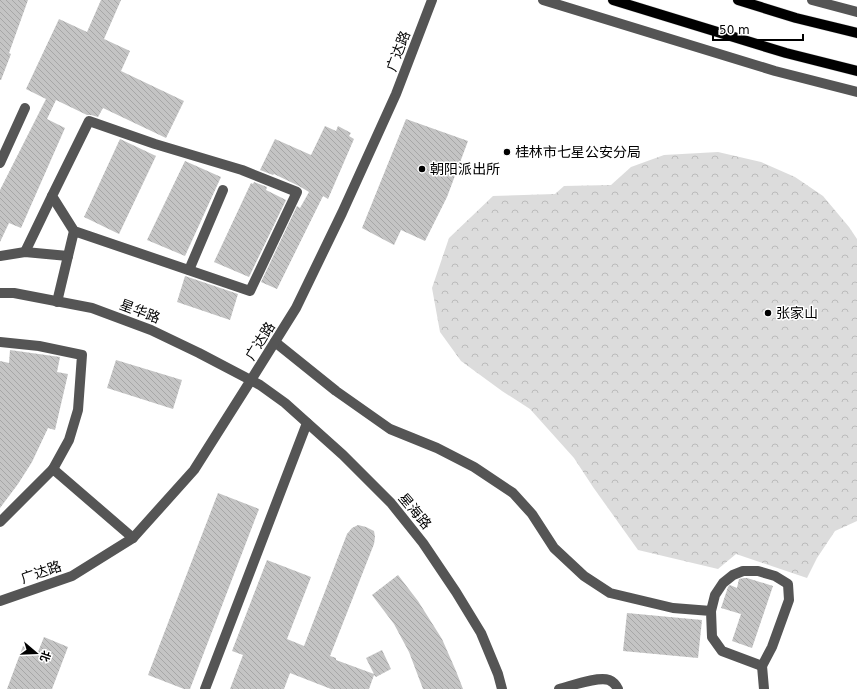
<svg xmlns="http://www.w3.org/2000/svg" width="857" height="689" font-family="'DejaVu Sans','Noto Sans SC',sans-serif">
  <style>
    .forest { fill: url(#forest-crowns) }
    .building { fill: url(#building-back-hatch) }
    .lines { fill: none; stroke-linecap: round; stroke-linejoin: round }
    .major-casing { stroke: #dbdbdb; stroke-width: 11 }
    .minor { stroke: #555; stroke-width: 10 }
    .major { stroke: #000; stroke-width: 10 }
    .poi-dot { fill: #000; stroke: #fff; stroke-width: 1.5 }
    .labels { text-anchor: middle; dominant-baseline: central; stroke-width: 3; stroke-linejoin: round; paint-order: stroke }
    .street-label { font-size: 14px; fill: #000; stroke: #fff }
    .poi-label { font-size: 14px; fill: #000; stroke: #fff; text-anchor: start }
  </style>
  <defs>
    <pattern id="forest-crowns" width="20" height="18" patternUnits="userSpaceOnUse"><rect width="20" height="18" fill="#dcdcdc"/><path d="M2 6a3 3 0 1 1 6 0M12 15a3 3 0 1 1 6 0" fill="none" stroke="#bbb"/></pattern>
    <pattern id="building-back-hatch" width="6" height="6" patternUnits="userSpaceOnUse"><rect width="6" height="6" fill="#c4c4c4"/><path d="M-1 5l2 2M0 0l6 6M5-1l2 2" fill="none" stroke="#a7a7a7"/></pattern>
  </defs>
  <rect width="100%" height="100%" fill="#fff"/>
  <polygon class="forest" points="718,152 761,162 795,177 823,196 849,227 857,239 857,521 835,531 817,558 807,578 736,554 718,569 638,550 593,487 574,458 530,409 502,391 461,361 440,332 432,288 449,238 493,196 555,194 564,186 611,185 631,167 664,155"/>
  <g class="building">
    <polygon points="0,0 28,0 9,53 11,54 1,80 0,80"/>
    <polygon points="101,0 121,0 104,39 130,51 121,71 184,101 166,138 103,108 98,117 91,115 87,115 56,100 47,119 65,128 21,228 9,223 0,242 0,190 46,99 26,89 59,19 87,32"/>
    <polygon points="406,119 468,141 447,197 425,241 401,230 394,245 362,228"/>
    <polygon points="325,126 336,131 338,126 351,133 349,136 354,139 328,199 323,196 277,289 261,282 297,206 300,208 309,192 299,186 274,174 273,175 260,170 275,139 311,155"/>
    <polygon points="120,139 156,156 119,234 84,217"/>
    <polygon points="185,161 221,177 185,256 147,240"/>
    <polygon points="254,182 267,187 266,190 286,200 249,277 214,262 251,183 253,184"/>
    <polygon points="185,276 238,294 230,320 177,302"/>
    <polygon points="10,350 60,357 57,372 68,374 55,430 48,428 32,462 18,484 0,508 0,361 9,363"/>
    <polygon points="116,360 182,380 173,409 107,388"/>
    <polygon points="218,493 259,509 190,689 184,689 148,675"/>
    <polygon points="358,525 366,527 374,531 375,537 374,544 330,656 336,658 336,660 374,674 366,658 382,650 391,669 376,677 374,675 369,689 331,689 290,673 284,689 230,689 243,655 232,651 267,560 311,577 287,639 304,646 347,534 352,528"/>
    <polygon points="398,575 418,601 442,639 456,671 463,689 423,689 409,652 394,624 372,595"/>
    <polygon points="744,578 747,578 773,586 752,648 732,641 741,614 721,608 728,587 730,585 737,588 739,579"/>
    <polygon points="627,613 702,620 698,658 623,651"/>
    <polygon points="44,637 68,647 52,689 7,689 23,646 38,652"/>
  </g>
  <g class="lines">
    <g class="major-casing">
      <g id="major">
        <polyline points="613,0 786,53 857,71"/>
        <polyline points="738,0 796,18 857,33"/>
      </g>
    </g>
    <g class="minor">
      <polyline points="543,0 775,71 857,92"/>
      <polyline points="812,0 857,12"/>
      <polyline points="0,163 25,108"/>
      <polyline points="25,252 52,196"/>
      <polyline points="0,256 25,252 68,256"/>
      <polyline points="189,270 223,190"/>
      <polyline points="0,293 14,293 92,308 151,330 199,353 260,385 285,403 343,455 391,503 423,543 456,592 481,633 498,674 502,689"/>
      <polyline points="57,302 74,231 250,291 297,192 242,170 155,144 89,121 52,196 74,231"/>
      <polyline points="0,342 39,346 82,355 78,410 69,440 53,469"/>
      <polyline points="275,342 336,391 390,429 437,448 474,467 513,493 532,514 554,548 584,576 610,593 673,608 711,611 712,637 722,651 762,666 772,647 789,600 788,584 775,576 758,571 743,571 733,575 723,583 715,595 711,611"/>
      <polyline points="0,522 53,469 133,538"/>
      <polyline points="0,601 72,576 133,538 194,470 251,380 296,308 342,213 396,94 432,0"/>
      <polyline points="762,666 764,689"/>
      <polyline points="205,689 307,423"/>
      <path d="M559,689C571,686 598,676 609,680C614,682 616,685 618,689"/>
    </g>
    <use href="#major" class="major"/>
  </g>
  <g class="poi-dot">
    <circle cx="507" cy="152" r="4"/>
    <circle cx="422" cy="169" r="4"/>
    <circle cx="768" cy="313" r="4"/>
  </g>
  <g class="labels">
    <g class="street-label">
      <text transform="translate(398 51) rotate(-69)">广达路</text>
      <text transform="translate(140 311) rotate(21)">星华路</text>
      <text transform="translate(260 341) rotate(-58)">广达路</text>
      <text transform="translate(415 511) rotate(50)">星海路</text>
      <text transform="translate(41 572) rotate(-19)">广达路</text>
    </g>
    <g class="poi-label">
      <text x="515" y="152">桂林市七星公安分局</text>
      <text x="430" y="169">朝阳派出所</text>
      <text x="776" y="313">张家山</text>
    </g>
  </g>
  <g transform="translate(36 653) rotate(109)" stroke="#ffffff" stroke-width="3" paint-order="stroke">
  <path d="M0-3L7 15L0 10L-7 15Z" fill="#000000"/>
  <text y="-6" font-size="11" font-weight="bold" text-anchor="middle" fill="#000000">北</text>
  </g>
  <path d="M713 34v6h90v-6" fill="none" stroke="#000000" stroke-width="2"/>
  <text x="719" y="34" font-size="12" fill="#000000" stroke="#ffffff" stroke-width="3" paint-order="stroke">50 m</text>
</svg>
